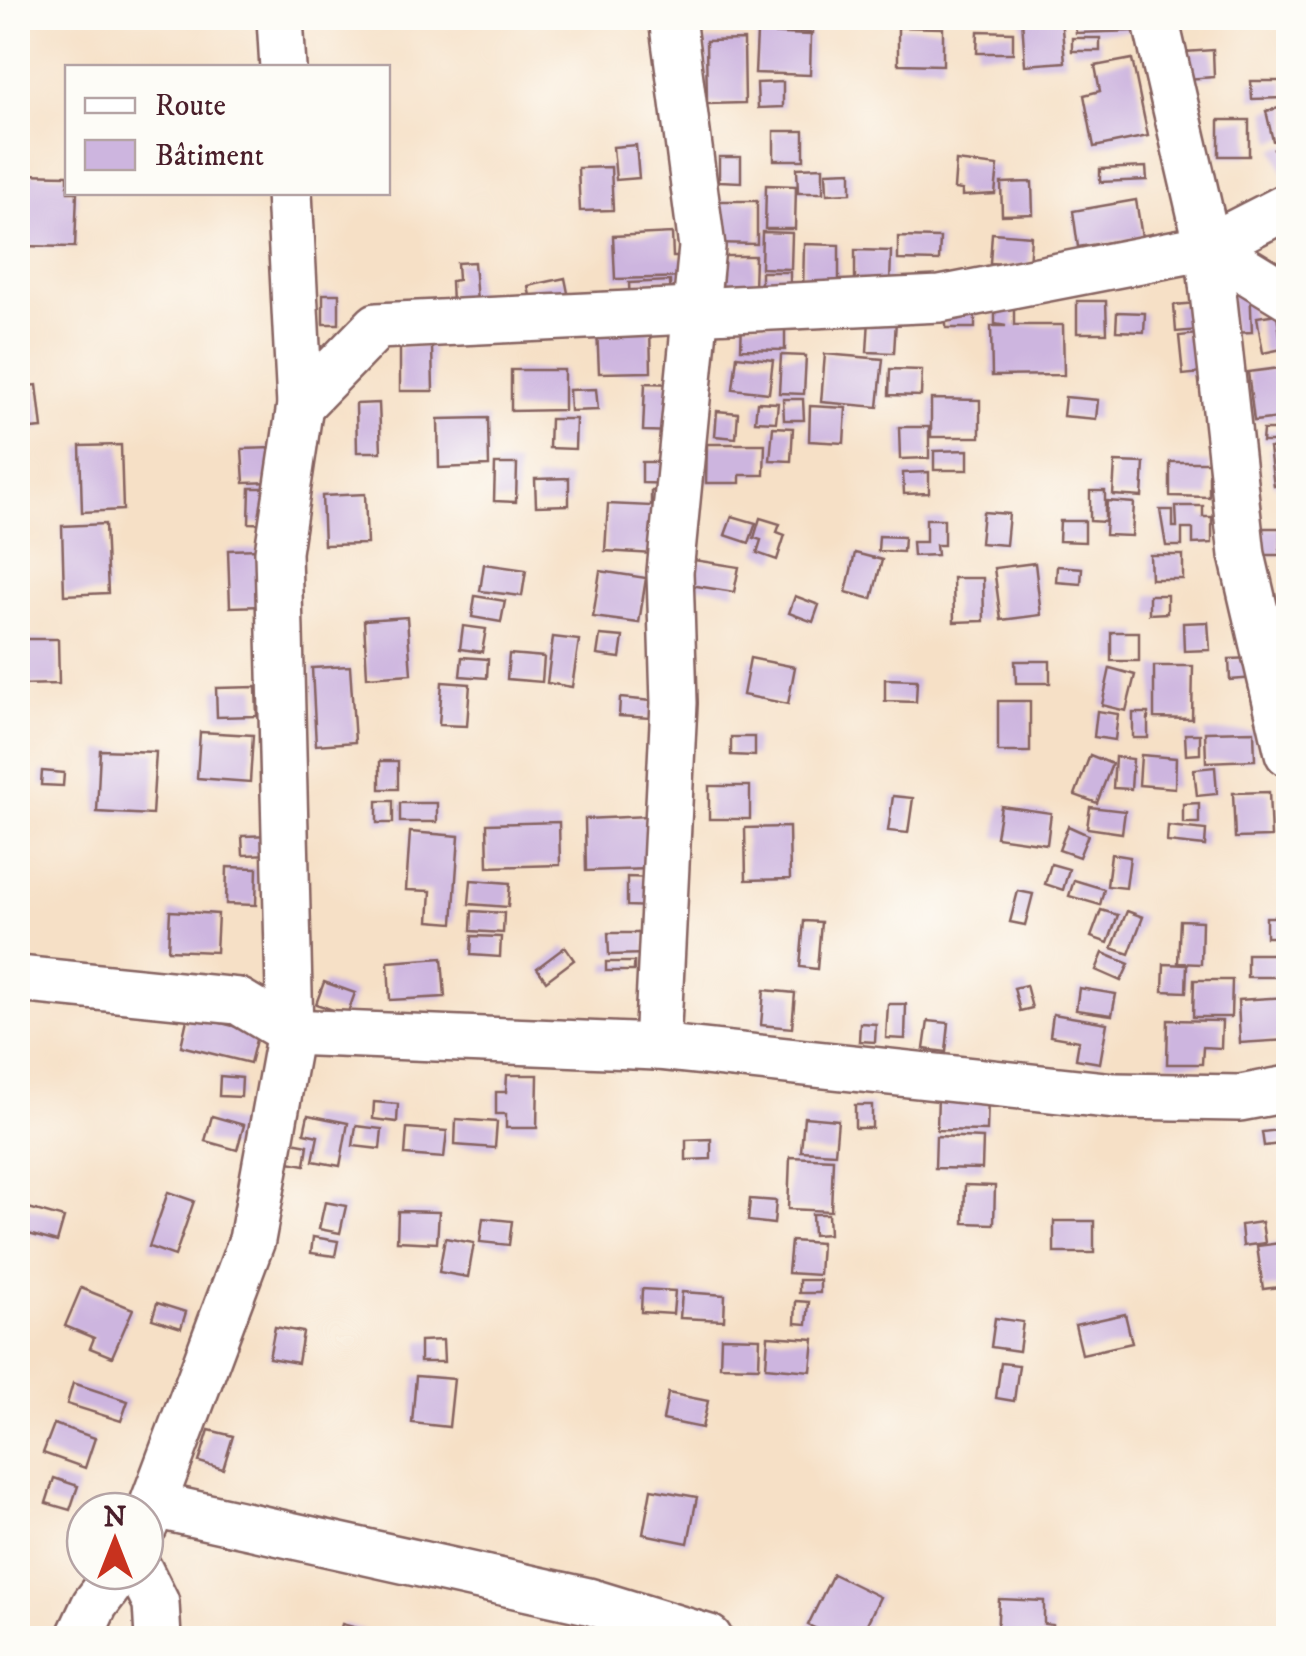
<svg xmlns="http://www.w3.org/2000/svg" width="1306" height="1656" font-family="'IM FELL DW Pica',serif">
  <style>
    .building { fill: #cdb5df }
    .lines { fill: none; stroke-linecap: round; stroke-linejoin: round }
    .minor-casing { stroke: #866361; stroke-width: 50 }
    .minor { stroke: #fff; stroke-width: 45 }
  </style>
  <rect width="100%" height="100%" fill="#fdfcf7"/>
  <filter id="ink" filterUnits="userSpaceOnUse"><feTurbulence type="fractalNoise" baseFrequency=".01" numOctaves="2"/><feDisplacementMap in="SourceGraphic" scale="20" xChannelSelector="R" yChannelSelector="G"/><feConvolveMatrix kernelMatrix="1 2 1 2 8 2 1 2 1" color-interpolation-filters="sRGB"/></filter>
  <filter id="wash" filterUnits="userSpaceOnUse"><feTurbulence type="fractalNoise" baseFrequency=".0048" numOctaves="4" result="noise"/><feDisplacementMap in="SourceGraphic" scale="40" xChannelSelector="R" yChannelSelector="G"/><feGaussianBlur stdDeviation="2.25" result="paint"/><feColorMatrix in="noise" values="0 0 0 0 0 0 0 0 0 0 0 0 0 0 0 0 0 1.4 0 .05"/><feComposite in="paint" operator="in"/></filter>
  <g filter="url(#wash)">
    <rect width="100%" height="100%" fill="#f6e0c6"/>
    <g id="blocks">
      <g class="building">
        <polygon points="771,18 813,18 813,33 770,31"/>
        <polygon points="1022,18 1061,18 1065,62 1025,65"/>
        <polygon points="1075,18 1135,18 1135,31 1076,33"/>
        <polygon points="898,27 943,28 943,65 898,64"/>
        <polygon points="978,31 1013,32 1013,53 977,53"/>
        <polygon points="757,33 811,35 810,75 755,73"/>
        <rect x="1072" y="38" width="28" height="13"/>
        <polygon points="744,40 745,103 707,104 706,41"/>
        <polygon points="1213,50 1214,77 1186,79 1185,52"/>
        <polygon points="1132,59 1148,136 1094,147 1084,95 1100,91 1095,66"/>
        <polygon points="1251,81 1284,81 1284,98 1252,99"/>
        <polygon points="783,82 783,107 758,108 757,83"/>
        <polygon points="1288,106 1288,137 1273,141 1266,111"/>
        <rect x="1219" y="120" width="30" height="36"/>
        <rect x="774" y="131" width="30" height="29"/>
        <polygon points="636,145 639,178 616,180 613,147"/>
        <polygon points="1288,145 1288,174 1284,175 1274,149"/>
        <polygon points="719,157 741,157 741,182 719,181"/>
        <polygon points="956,161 998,166 995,194 962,196 962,190 954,189"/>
        <polygon points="611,167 613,210 580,211 578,168"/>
        <polygon points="823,167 823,193 798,193 797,168"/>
        <polygon points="1146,167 1147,180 1100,182 1100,169"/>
        <polygon points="851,171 851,193 827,194 826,172"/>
        <polygon points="18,174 68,175 68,192 77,192 75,247 18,246"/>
        <polygon points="1032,182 1033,214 1002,215 1001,183"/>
        <polygon points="766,185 796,186 795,229 765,229"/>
        <polygon points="1136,200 1142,237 1078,247 1073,211"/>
        <polygon points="714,201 757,201 757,244 714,243"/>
        <polygon points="762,232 792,233 791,269 761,268"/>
        <polygon points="672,233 673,257 689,257 689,277 615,279 613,236"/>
        <polygon points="992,233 1031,236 1029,266 990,263"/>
        <polygon points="898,237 940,238 939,261 898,260"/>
        <polygon points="804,244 839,245 839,294 803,292"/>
        <polygon points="855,250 891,251 890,285 855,285"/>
        <polygon points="722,256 755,256 754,290 722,290"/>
        <polygon points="474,262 477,302 452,304 451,281 458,280 457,263"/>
        <rect x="761" y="272" width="29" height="20"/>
        <polygon points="565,278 568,293 531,300 528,286"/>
        <polygon points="670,281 671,303 630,305 629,283"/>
        <polygon points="1250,286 1252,332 1232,333 1230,287"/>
        <rect x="323" y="294" width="16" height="30"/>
        <polygon points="1077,301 1106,301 1107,333 1077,333"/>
        <polygon points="1197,303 1199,330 1176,332 1174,305"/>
        <polygon points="995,306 1014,307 1014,325 1063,325 1064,375 992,376 991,326 1006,326 995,324"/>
        <rect x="946" y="307" width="29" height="21"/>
        <polygon points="1117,312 1145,313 1144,332 1116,331"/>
        <polygon points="1277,314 1282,349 1263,353 1257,317"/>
        <polygon points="869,319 896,320 894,353 867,352"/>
        <polygon points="742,323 785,324 785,350 741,349"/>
        <polygon points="650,325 651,372 599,373 597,327"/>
        <polygon points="1198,334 1202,373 1183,375 1179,336"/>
        <polygon points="400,346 432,346 433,391 400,391"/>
        <polygon points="825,354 883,359 878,407 821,402"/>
        <polygon points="781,355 806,356 804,394 779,393"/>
        <polygon points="737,356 773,360 769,393 733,389"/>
        <polygon points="1288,367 1288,417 1254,421 1248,372"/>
        <polygon points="890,369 922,370 921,396 889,395"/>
        <polygon points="511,370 564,370 564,410 511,411"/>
        <polygon points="645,383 678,384 677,432 643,431"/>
        <polygon points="37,385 42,428 18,430 18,387"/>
        <polygon points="596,389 598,410 570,411 569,390"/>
        <polygon points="1065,397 1098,400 1096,419 1063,416"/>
        <polygon points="783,399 803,399 804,420 784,420"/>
        <polygon points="931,399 980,400 980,437 931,437"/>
        <polygon points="757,402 778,403 776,422 755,421"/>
        <polygon points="379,403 381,452 357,452 356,404"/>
        <polygon points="810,406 846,408 844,443 809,441"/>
        <polygon points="717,411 738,413 736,438 715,436"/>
        <polygon points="488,418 489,466 439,468 438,419"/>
        <polygon points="550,419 576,419 575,449 549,448"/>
        <polygon points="773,427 793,428 791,461 770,460"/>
        <polygon points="899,427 929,427 929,458 900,459"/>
        <polygon points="1263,430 1287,430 1287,442 1262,442"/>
        <polygon points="707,444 765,444 764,475 740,475 740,483 706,483"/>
        <polygon points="121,445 123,510 82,512 80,446"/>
        <polygon points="1288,446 1288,484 1274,486 1269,448"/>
        <polygon points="272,448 273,482 244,483 242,449"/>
        <polygon points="968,450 968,470 934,470 934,451"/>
        <polygon points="642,462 676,462 676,484 642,483"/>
        <polygon points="1115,462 1144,463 1142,497 1113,495"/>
        <polygon points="1170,462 1209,462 1209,497 1170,496"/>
        <polygon points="495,464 517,464 516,502 494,501"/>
        <polygon points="929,472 929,493 904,494 903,473"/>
        <polygon points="569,478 569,505 536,506 535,479"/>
        <polygon points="250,488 277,488 275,524 249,523"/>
        <polygon points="651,491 676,491 654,554 605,551 608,504 651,506"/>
        <polygon points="1090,491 1105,491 1105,522 1090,521"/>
        <polygon points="365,494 367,544 324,545 322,496"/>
        <polygon points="1107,501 1134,503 1132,536 1105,535"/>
        <polygon points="1176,506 1203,506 1203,517 1212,517 1212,543 1193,544 1193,529 1182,529 1182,546 1166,546 1160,510 1173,510 1173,527 1177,527"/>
        <polygon points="983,512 1009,514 1006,545 980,543"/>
        <polygon points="732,516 756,523 749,543 725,535"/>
        <polygon points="760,518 780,524 777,532 785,535 777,560 757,553 761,540 754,538"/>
        <polygon points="926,519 944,519 944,545 936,545 937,555 913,556 912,542 926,542"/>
        <polygon points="1060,521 1085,521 1085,542 1059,541"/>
        <polygon points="105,524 108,593 64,595 62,526"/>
        <rect x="1262" y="528" width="18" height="27"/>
        <polygon points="879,536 904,537 903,552 878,551"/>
        <polygon points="260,549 263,606 230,607 228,550"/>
        <polygon points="855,553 882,560 872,599 846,592"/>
        <polygon points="1150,555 1183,555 1183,579 1151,579"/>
        <polygon points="694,560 739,567 734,592 690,585"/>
        <polygon points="1035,563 1041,615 1001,620 994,568"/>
        <polygon points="484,564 526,570 522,596 480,591"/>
        <polygon points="1057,566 1082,568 1081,584 1056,582"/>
        <polygon points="600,571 646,578 639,623 593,617"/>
        <polygon points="953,578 983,578 984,621 954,622"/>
        <polygon points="1149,595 1167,595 1167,613 1149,614"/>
        <polygon points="475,596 505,601 501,622 472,617"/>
        <polygon points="795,596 819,605 813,622 789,613"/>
        <polygon points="407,617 411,674 367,677 364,620"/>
        <polygon points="1208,622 1210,650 1184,651 1183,623"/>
        <polygon points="463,626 486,629 482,652 460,649"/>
        <rect x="1111" y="632" width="28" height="29"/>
        <polygon points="600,635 623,637 620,658 597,655"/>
        <polygon points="553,637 579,640 572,687 547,683"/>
        <polygon points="18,639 58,639 59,684 18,685"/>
        <polygon points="509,654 544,657 542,682 507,679"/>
        <polygon points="462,657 488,659 487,678 460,676"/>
        <polygon points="750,658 795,667 788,704 743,695"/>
        <polygon points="1253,658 1255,678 1230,680 1229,659"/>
        <polygon points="1015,661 1050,661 1050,683 1016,683"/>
        <polygon points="350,666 355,742 316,745 312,668"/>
        <polygon points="1154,666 1193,666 1192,719 1154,718"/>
        <polygon points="1110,668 1135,675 1126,711 1102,705"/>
        <polygon points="885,679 917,680 916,702 885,701"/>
        <polygon points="442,682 470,684 467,726 439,725"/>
        <polygon points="256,687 257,716 217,717 216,688"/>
        <polygon points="620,698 652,701 651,718 619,716"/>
        <rect x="998" y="701" width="32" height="51"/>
        <polygon points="1097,711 1118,714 1115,740 1094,737"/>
        <rect x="1133" y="713" width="15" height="25"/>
        <polygon points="1254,731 1255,760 1206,762 1205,732"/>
        <polygon points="200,732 253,735 250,782 197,778"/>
        <polygon points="1185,734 1200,734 1200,754 1186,755"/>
        <polygon points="731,737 755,737 755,756 731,755"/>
        <polygon points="100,750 156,752 152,815 97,812"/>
        <polygon points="1090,755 1112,764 1097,803 1075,795"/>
        <polygon points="1141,755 1176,758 1175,788 1139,785"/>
        <polygon points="1115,757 1133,759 1131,789 1113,788"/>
        <rect x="380" y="761" width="18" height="28"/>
        <polygon points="1215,767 1217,794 1197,796 1194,769"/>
        <polygon points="42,771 64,773 63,786 41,785"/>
        <rect x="709" y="786" width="41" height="33"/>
        <polygon points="1269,792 1271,837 1235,838 1233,793"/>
        <polygon points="893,796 913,798 908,833 888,831"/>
        <rect x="377" y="801" width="16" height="22"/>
        <rect x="400" y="803" width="37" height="19"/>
        <polygon points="1199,803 1199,823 1183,823 1183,804"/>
        <polygon points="1001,806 1051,813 1047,844 996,837"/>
        <polygon points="1090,807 1125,811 1122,833 1087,828"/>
        <polygon points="647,816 649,869 586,871 585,819"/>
        <polygon points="559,822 560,865 488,867 487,824"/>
        <polygon points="1068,826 1088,835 1079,857 1059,850"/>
        <polygon points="1168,826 1206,830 1205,846 1167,842"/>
        <polygon points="789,827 790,879 746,880 745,828"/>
        <polygon points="410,832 459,836 453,923 429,921 431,891 406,890"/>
        <polygon points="273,835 274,854 243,855 242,836"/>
        <polygon points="1111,854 1130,857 1126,888 1107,886"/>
        <polygon points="1051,864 1069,869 1063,890 1045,884"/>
        <polygon points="227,867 257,868 256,905 226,904"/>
        <polygon points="627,877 655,878 654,907 627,906"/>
        <polygon points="471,880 510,883 508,907 469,904"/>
        <polygon points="1074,880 1104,889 1100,905 1069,896"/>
        <polygon points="1018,891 1033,894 1025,925 1010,922"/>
        <polygon points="1101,910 1118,915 1108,943 1091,937"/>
        <polygon points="170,911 218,914 216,952 168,950"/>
        <polygon points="472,911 504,913 503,933 471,931"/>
        <polygon points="1127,911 1143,917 1129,954 1112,948"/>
        <rect x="1266" y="917" width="22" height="20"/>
        <polygon points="1180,920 1202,921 1201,964 1178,963"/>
        <polygon points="804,921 821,922 817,969 800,967"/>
        <polygon points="608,933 646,933 646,954 609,955"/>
        <polygon points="472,936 501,937 500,957 471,955"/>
        <polygon points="565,947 574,960 546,981 537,968"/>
        <polygon points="1103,953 1129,964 1121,981 1096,970"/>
        <rect x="1247" y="954" width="31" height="23"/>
        <polygon points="442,958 445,997 390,1000 388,962"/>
        <rect x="606" y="962" width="28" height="9"/>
        <polygon points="1164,964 1187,965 1186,992 1163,991"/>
        <polygon points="1194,980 1232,980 1231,1017 1193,1017"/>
        <polygon points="324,982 355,993 347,1015 316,1004"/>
        <polygon points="1026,985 1032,1008 1020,1011 1014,988"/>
        <polygon points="1079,988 1116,994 1112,1015 1076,1010"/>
        <polygon points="764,990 795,993 792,1028 761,1025"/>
        <polygon points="1288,997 1288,1040 1240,1043 1238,1000"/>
        <polygon points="888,1004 906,1004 905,1039 886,1038"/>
        <polygon points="1053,1014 1107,1023 1100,1063 1076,1059 1079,1041 1050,1036"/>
        <polygon points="188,1015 258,1032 250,1063 181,1046"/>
        <polygon points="1168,1020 1222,1021 1221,1048 1203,1047 1202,1064 1167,1064"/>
        <polygon points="928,1021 949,1023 946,1052 924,1049"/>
        <polygon points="860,1023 876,1024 875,1042 859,1041"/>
        <polygon points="507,1075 538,1075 537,1128 506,1128 506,1114 496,1114 496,1092 506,1092"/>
        <polygon points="220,1076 242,1078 241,1097 219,1096"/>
        <polygon points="938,1094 988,1095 987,1131 937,1130"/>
        <polygon points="374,1102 398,1104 397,1122 373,1119"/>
        <rect x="855" y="1105" width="17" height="23"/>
        <polygon points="308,1115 348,1123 340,1166 313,1161 318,1136 304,1133"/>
        <polygon points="212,1116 244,1125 237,1150 205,1141"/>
        <polygon points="804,1117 838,1120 835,1153 801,1151"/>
        <polygon points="456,1119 497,1122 495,1148 455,1145"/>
        <polygon points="356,1126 382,1129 380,1149 353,1146"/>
        <polygon points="407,1128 447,1131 444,1158 405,1155"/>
        <polygon points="1288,1129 1288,1143 1264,1146 1262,1132"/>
        <polygon points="936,1136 983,1138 982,1169 935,1168"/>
        <polygon points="711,1139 711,1159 686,1160 686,1140"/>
        <polygon points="292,1142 308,1145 305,1165 289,1162"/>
        <polygon points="790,1157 833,1159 831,1211 788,1209"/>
        <polygon points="965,1185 995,1186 994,1224 964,1223"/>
        <polygon points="168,1192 194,1201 175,1256 149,1247"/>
        <polygon points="750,1199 776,1201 774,1224 748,1221"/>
        <polygon points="325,1202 346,1206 340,1233 319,1229"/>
        <polygon points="18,1205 64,1218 57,1242 18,1231"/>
        <polygon points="398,1211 439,1212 437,1243 397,1241"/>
        <polygon points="812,1214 828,1214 829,1234 813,1235"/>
        <polygon points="483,1218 512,1221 509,1245 480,1242"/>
        <rect x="1054" y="1221" width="40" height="32"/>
        <polygon points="1262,1222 1265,1243 1243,1246 1241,1225"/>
        <polygon points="313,1237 338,1241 335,1256 311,1253"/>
        <polygon points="445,1238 474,1243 468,1277 439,1272"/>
        <polygon points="791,1241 821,1243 819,1275 788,1273"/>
        <polygon points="1288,1242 1288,1286 1263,1289 1257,1246"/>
        <rect x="799" y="1280" width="21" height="13"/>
        <polygon points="81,1288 133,1309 112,1357 90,1348 94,1338 65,1326"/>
        <polygon points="642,1289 675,1291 673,1314 641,1312"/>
        <polygon points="682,1292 725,1295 724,1320 680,1318"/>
        <polygon points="796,1301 809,1302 807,1324 795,1323"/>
        <polygon points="157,1303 186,1312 181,1328 152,1319"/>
        <polygon points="1125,1314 1132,1343 1082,1354 1075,1325"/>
        <polygon points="995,1318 1023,1322 1019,1351 991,1347"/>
        <polygon points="275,1327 303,1332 298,1363 269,1358"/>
        <polygon points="768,1336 814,1339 811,1371 766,1367"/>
        <polygon points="721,1337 760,1338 759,1367 720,1366"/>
        <polygon points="443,1340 444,1362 420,1362 420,1341"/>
        <polygon points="1001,1363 1019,1365 1014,1401 996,1398"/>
        <polygon points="416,1376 454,1379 449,1427 412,1423"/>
        <polygon points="73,1383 128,1401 121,1421 67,1404"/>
        <polygon points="668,1393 708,1401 702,1428 663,1420"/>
        <polygon points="54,1424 95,1438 85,1468 43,1453"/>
        <polygon points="209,1430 233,1436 223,1469 199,1462"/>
        <polygon points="54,1478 78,1486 70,1510 46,1503"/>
        <polygon points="651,1489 697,1497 688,1543 643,1534"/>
        <polygon points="833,1574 880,1597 860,1638 835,1638 808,1625"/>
        <polygon points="999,1599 1044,1601 1044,1624 1053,1625 1053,1638 997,1638"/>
        <polygon points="342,1624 364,1630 362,1638 338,1638"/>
      </g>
    </g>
  </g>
  <g filter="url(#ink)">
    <use href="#blocks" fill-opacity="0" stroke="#866361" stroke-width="2.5"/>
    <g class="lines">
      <g class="minor-casing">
        <g id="minor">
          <polyline points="280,18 283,68"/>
          <polyline points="1155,18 1208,247 1242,555 1288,753"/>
          <polyline points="1208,247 1288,296"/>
          <polyline points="300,405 377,326 940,299 1208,247 1288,206"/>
          <polyline points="18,979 238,1001 290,1032 657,1047 1115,1096 1240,1098 1288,1089"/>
          <polyline points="657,1047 674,703 670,572 702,247 672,18"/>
          <polyline points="154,1505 588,1601 709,1638"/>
          <polyline points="145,1525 252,1240 290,1032 278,552 300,405 289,192"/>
          <polyline points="140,1571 156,1603 158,1638"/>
          <polyline points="79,1638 95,1604 120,1571"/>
        </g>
      </g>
      <use href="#minor" class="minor"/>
    </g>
  </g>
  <rect width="1306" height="1656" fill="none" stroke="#fdfcf7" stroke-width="60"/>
  <rect x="65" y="65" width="325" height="130" fill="#fdfcf7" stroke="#b5a4a5" stroke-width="2.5"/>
  <rect x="85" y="98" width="50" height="15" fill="#ffffff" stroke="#b5a4a5" stroke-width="2.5"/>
  <text x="155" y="115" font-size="30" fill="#4a1f2b">Route</text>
  <rect x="85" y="140" width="50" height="30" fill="#cdb5df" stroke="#b5a4a5" stroke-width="2.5"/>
  <text x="155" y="165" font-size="30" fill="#4a1f2b">Bâtiment</text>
  <g transform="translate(115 1541)"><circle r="48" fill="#fdfcf7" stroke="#b5a4a5" stroke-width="2.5"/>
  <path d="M0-8L18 38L0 25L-18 38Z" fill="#c8321e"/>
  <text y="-15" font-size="28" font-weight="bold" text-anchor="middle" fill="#4a1f2b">N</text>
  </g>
</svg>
